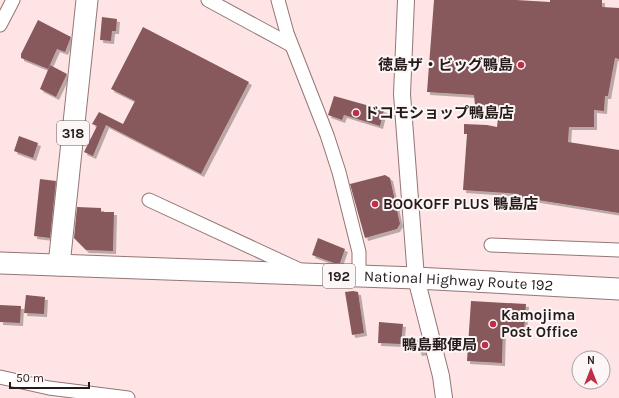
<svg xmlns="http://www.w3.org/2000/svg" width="619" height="398" font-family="Karla,'Noto Sans JP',sans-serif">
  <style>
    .building { fill: #87595b; filter: url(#shadow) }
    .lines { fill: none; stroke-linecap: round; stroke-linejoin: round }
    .minor-casing { stroke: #947677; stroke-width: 15 }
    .tertiary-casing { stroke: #947677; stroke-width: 18 }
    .trunk-casing { stroke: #947677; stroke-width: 23 }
    .minor { stroke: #fff; stroke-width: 13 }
    .tertiary { stroke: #fff; stroke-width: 16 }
    .trunk { stroke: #fff; stroke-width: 21 }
    .poi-dot { fill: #bf2e47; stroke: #fdf6f7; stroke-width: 1.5 }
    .labels { text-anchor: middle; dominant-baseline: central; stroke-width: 4; stroke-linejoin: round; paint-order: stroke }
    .shield { fill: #fdf6f7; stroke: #665d5d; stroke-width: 1 }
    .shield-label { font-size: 14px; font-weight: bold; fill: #261b1b }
    .poi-label { font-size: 15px; font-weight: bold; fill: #261b1b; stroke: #fdf6f7; text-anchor: start }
    .street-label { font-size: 15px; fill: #261b1b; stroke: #fdf6f7 }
  </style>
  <defs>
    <filter id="shadow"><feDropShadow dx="3" dy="3" stdDeviation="0" flood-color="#0004"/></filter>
  </defs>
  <rect width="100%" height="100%" fill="#fee4e4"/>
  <g class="building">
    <polygon points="434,0 516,0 550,2 550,0 602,0 602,7 619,8 619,59 615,58 608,96 605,96 604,111 594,110 594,127 569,127 568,142 619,150 619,213 519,197 519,194 463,190 467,134 464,134 464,124 487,125 497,127 499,109 486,108 486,105 475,105 474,95 427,92"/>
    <polygon points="102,17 117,19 116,31 112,31 111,41 100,40"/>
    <polygon points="38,20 71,37 65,52 57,49 48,69 21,58 21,54"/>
    <polygon points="143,27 249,82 201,174 106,125 93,156 84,152 97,126 92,124 99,112 123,124 135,101 111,89"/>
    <polygon points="50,65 67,74 56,97 40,89"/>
    <polygon points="334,96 384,110 380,126 344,115 342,120 328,115"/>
    <polygon points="19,136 38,143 33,158 14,151"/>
    <polygon points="385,175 390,178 400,224 397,229 365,238 350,184"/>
    <polygon points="40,179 56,181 50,238 34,236"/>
    <polygon points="77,207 101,208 101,212 114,212 113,251 86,250 74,238"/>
    <polygon points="318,238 345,249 340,263 334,263 312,255"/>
    <polygon points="353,291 358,292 364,333 352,335 345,292"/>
    <polygon points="26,295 45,297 44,314 24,313"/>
    <polygon points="471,301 526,304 524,330 503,328 502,363 467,361"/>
    <polygon points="0,305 21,306 20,323 0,322"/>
    <polygon points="379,322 403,324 401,344 378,343"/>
    <polygon points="422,339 425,352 419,353 415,341"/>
  </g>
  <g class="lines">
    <g class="minor-casing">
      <g id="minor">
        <polyline points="208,0 291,45"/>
        <polyline points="278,0 287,33 327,135 339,172 359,252 359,277"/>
        <polyline points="0,25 13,0"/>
        <polyline points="149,200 300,270"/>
        <polyline points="491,245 619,250"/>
        <polyline points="0,377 49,388 128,398"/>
      </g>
    </g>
    <g class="tertiary-casing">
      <polyline id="tertiary" points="406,0 402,94 416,278 441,376 444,398"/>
    </g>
    <g class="trunk-casing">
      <g id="trunk">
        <path id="s1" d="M0,263L416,278L619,289"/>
        <polyline points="59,265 87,0"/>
      </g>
    </g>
    <use href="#minor" class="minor"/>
    <use href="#tertiary" class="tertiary"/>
    <use href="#trunk" class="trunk"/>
  </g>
  <g class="poi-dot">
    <circle cx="521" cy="65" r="4"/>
    <circle cx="356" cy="113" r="4"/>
    <circle cx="375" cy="204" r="4"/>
    <circle cx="493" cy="324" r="4"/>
    <circle cx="485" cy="345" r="4"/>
  </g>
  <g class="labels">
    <g class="shield">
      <rect x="57" y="121" width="32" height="24" rx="3"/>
      <rect x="323" y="264" width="32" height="24" rx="3"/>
    </g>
    <g class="shield-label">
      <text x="73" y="133">318</text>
      <text x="339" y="276">192</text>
    </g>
    <g class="poi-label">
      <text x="513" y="65" text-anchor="end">徳島ザ・ビッグ鴨島</text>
      <text x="364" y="113">ドコモショップ鴨島店</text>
      <text x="383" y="204">BOOKOFF PLUS 鴨島店</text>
      <text x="501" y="315">Kamojima<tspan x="501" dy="17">Post Office</tspan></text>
      <text x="477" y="345" text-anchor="end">鴨島郵便局</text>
    </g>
    <g class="street-label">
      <text stroke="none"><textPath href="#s1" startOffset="459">National Highway Route 192</textPath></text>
    </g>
  </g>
  <g transform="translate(591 370)"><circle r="19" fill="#fdf6f7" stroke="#a79e9f"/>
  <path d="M0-3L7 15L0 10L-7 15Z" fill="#bf2e47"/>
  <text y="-6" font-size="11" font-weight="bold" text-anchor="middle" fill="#261b1b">N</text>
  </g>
  <path d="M10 382v6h79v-6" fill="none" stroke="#261b1b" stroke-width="2"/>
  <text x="16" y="382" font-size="12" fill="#261b1b" stroke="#fdf6f7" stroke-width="3" paint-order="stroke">50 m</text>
</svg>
